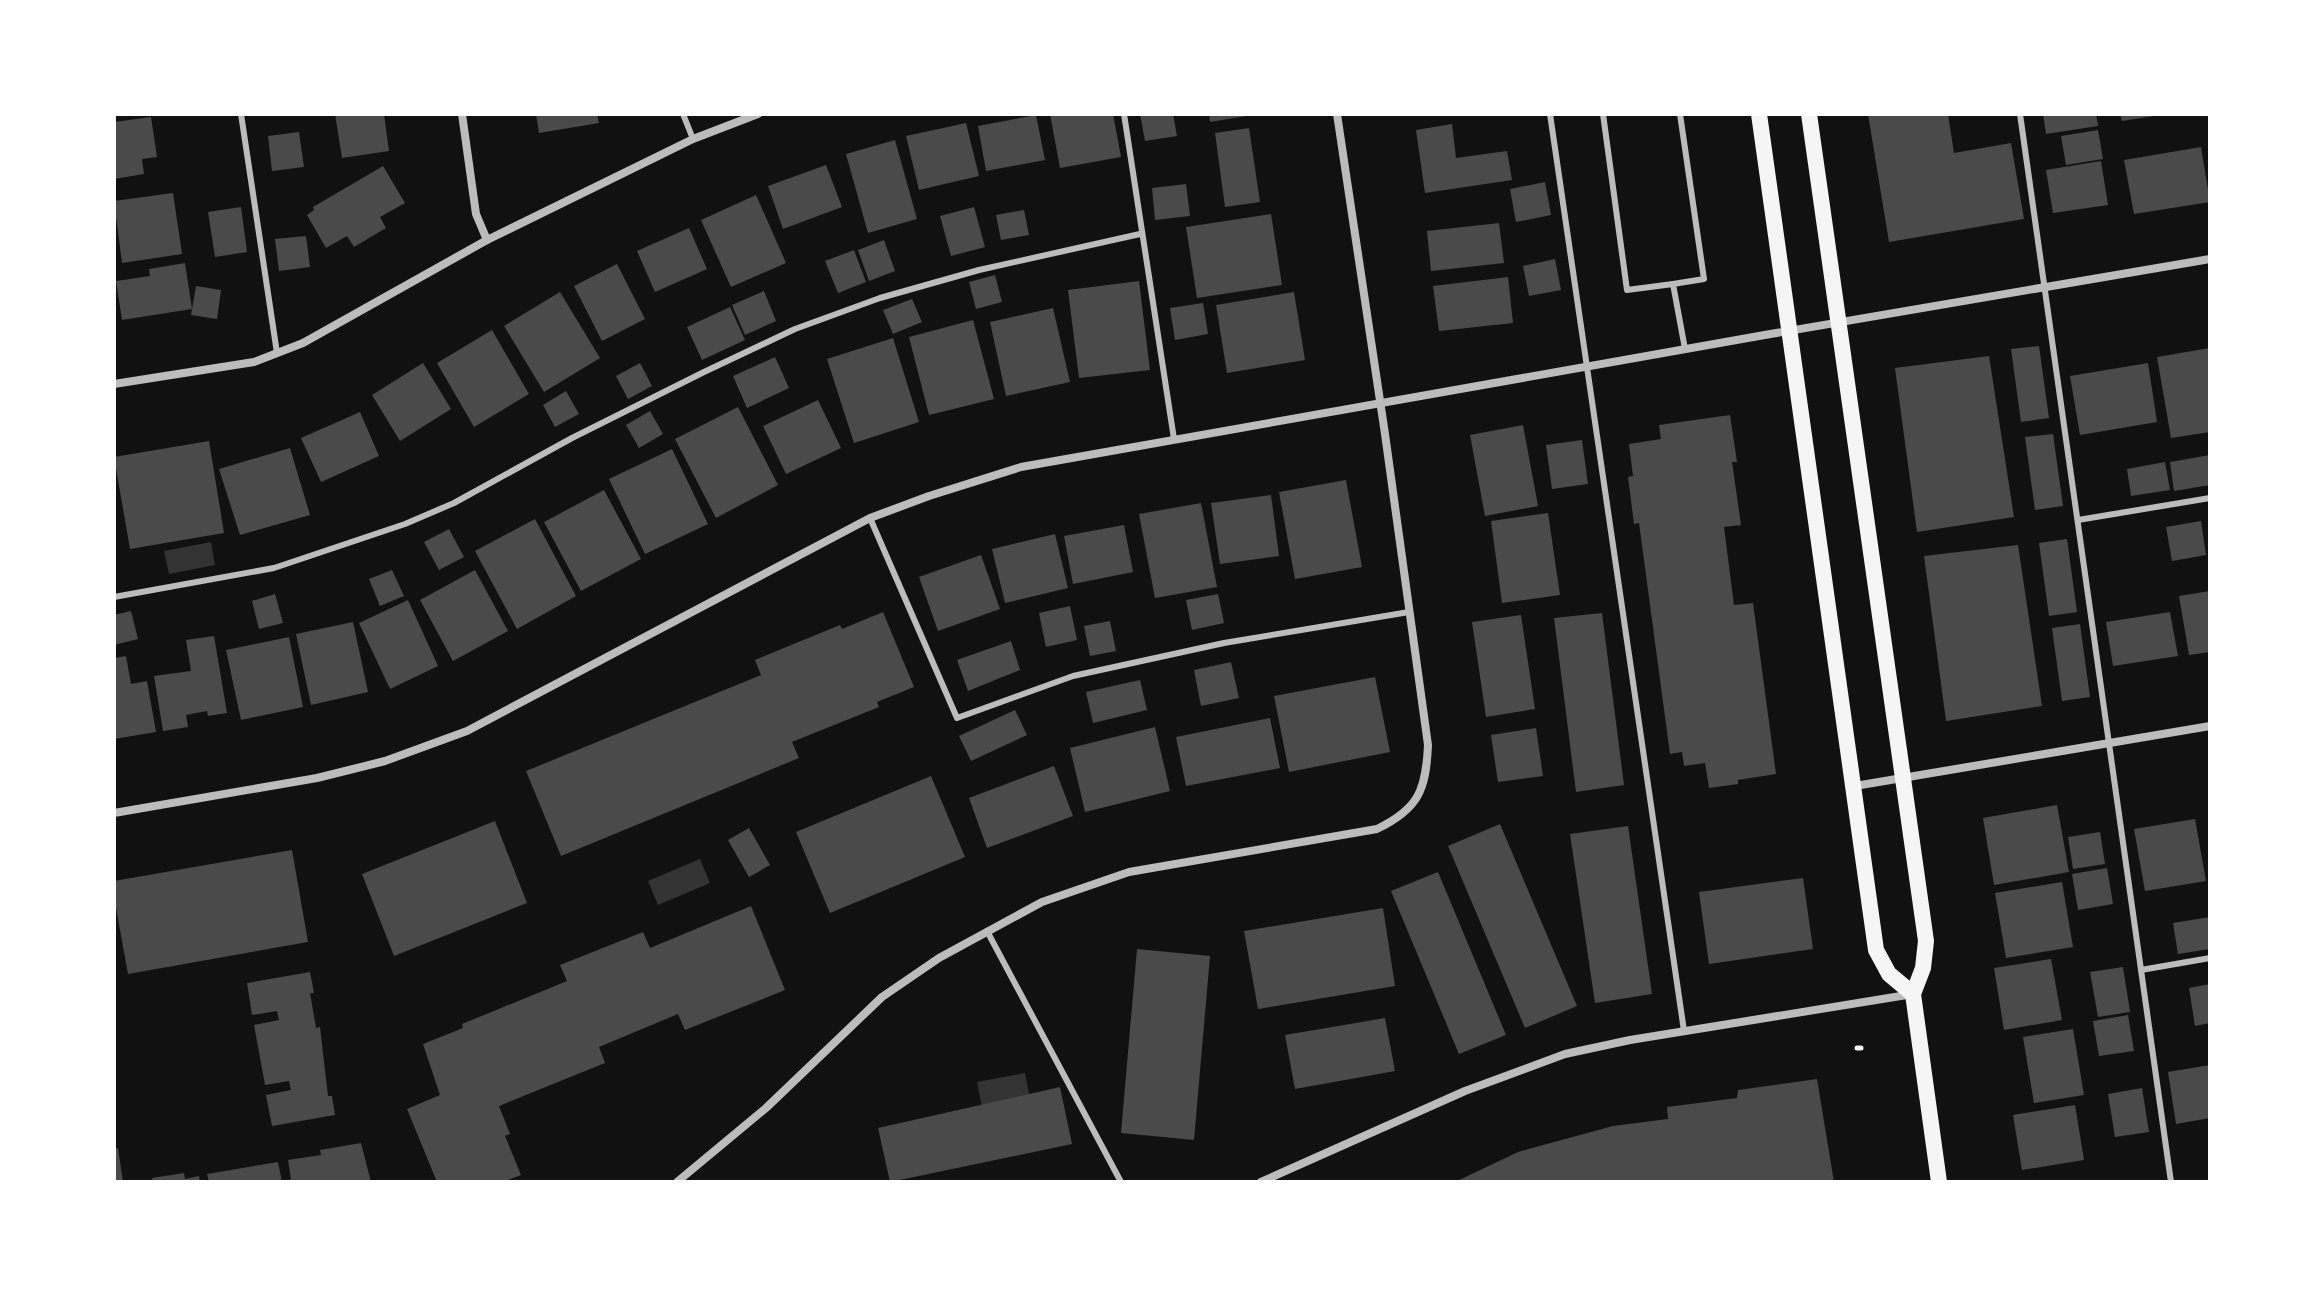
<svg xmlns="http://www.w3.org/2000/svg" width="2324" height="1296" font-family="Commissioner,sans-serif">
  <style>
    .water { fill: #333 }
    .building { fill: #4a4a4a }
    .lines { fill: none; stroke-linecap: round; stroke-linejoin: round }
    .path { stroke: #f5f5f5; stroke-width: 5 }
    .service { stroke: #bcbcbc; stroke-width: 6 }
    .minor { stroke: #bcbcbc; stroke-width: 8 }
    .secondary { stroke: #f5f5f5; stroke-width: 16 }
  </style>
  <rect width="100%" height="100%" fill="#111"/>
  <g class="water">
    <polygon points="211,542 215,565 169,574 164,551"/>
    <polygon points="700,859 710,883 658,905 648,881"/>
    <polygon points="1025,1073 1030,1099 982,1108 977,1082"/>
  </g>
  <g class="building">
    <polygon points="335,114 384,114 389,151 342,158"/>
    <polygon points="536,114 597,114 599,123 539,133"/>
    <polygon points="1050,114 1113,114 1121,157 1060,168"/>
    <polygon points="1140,114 1173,114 1177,136 1145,141"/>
    <polygon points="1209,114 1246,114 1246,116 1210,122"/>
    <polygon points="1868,114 1948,114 1954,153 2011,143 2024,219 1889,242"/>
    <polygon points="2043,114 2096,114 2098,126 2046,134"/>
    <polygon points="2120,114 2154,114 2154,116 2122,121"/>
    <polygon points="1036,115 1045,160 986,171 978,126"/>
    <polygon points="151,117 157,157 142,159 144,174 114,179 114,122"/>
    <polygon points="966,123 979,176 919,190 906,136"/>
    <polygon points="1452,124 1456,158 1507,151 1512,180 1425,193 1416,130"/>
    <polygon points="1249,128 1260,202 1225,207 1215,133"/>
    <polygon points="2098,130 2103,159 2066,165 2061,136"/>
    <polygon points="299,132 304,167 272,171 268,136"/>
    <polygon points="895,140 917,219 868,233 846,154"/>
    <polygon points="2201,147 2210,202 2134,214 2124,160"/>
    <polygon points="2101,161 2108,205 2053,213 2046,170"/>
    <polygon points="826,165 842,207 783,229 768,186"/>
    <polygon points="383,166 405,203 380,217 386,228 354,247 347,236 326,248 307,215 314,210 313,207"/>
    <polygon points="1545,182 1551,215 1516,222 1510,189"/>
    <polygon points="1186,184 1190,216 1155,220 1152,188"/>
    <polygon points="173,193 182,254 122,263 114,201"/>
    <polygon points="756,195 786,263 731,287 701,220"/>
    <polygon points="241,207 247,252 215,257 208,212"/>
    <polygon points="974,207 985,247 951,256 940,216"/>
    <polygon points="1024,210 1029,235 1001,240 996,215"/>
    <polygon points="1271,214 1282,285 1197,298 1186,227"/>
    <polygon points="1499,223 1504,263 1431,271 1427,231"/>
    <polygon points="689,228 707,269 655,292 637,251"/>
    <polygon points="306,236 310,267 279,271 275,239"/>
    <polygon points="884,240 895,271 869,281 858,250"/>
    <polygon points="854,250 866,282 838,293 825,261"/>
    <polygon points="1555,259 1561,290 1529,296 1523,266"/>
    <polygon points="185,263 192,309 122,320 116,281 150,276 149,269"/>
    <polygon points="617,264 645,319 602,341 574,286"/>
    <polygon points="995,275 1002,302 976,309 969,282"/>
    <polygon points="1508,277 1513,323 1439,331 1433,286"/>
    <polygon points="1139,281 1150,370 1079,378 1068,290"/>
    <polygon points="196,286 221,290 217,319 191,315"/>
    <polygon points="764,291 776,321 745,335 732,305"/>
    <polygon points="560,292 600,358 544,392 504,326"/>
    <polygon points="1294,292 1305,360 1227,373 1216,305"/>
    <polygon points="912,299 922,322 893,334 883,310"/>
    <polygon points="1203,303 1208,334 1175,340 1170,308"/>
    <polygon points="730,307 745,340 702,360 687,327"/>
    <polygon points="1053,308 1070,382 1006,396 990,322"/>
    <polygon points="973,320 994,399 929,415 909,337"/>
    <polygon points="492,330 529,394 474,427 437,363"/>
    <polygon points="893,338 919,422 854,443 827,359"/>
    <polygon points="2039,346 2049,418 2021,422 2011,349"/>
    <polygon points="2210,348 2210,432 2171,438 2157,357"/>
    <polygon points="1989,356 2014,517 1917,532 1895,368"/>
    <polygon points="775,357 789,388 747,408 733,376"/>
    <polygon points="423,363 451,409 400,441 372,395"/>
    <polygon points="640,363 652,386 628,399 616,376"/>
    <polygon points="2148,363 2157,422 2080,435 2070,376"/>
    <polygon points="566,391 579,414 555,427 543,405"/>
    <polygon points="818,400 841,448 786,474 763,426"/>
    <polygon points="738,407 778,485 716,518 675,439"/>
    <polygon points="650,411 663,434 639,448 626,425"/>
    <polygon points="360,412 379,456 321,482 301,438"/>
    <polygon points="1730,415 1737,462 1732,462 1741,525 1724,527 1734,605 1753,603 1776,774 1738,780 1738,784 1709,788 1705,763 1684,766 1682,752 1670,754 1639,523 1634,524 1628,477 1633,476 1629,444 1661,439 1659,425"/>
    <polygon points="1523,425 1538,506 1485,516 1470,435"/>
    <polygon points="2053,434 2063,506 2035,510 2025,437"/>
    <polygon points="1582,440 1588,484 1552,489 1546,445"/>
    <polygon points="209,441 224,533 130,549 114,457"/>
    <polygon points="290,448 310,515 240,535 219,469"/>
    <polygon points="672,449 708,524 645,554 609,479"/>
    <polygon points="2210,455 2210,485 2174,491 2170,462"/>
    <polygon points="2165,462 2170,490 2131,496 2127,469"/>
    <polygon points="1346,480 1362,567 1295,579 1279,492"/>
    <polygon points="604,490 641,559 581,591 544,522"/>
    <polygon points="1271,495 1279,556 1220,564 1211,503"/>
    <polygon points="1201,503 1217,587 1155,598 1139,514"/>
    <polygon points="1548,513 1560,595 1502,603 1491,521"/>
    <polygon points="535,519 576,596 517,629 475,551"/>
    <polygon points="2201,521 2206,555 2172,561 2166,527"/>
    <polygon points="1124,525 1133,572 1073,584 1064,536"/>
    <polygon points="449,529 464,557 439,570 424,542"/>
    <polygon points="1055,534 1068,588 1005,603 992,549"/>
    <polygon points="2067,539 2077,612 2049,616 2039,543"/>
    <polygon points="2018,545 2042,706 1946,721 1924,556"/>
    <polygon points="981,555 1000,609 938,631 919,577"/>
    <polygon points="392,570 404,596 380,606 369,579"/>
    <polygon points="475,570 508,631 453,661 420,600"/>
    <polygon points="2210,591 2210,652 2189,655 2179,596"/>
    <polygon points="275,594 283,623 259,629 252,601"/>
    <polygon points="1218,594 1224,623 1192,630 1186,600"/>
    <polygon points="408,600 438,666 390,689 359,623"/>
    <polygon points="1070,606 1077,640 1046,647 1039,613"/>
    <polygon points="131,611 138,639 114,645 114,615"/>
    <polygon points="883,612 914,687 877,702 879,707 792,742 799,758 561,856 526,771 761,675 755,660 840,625 842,629"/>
    <polygon points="2170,612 2178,656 2113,666 2106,622"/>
    <polygon points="1602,613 1624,785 1576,792 1554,618"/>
    <polygon points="1521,615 1535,709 1486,717 1472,622"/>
    <polygon points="1110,621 1116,651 1090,656 1084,626"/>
    <polygon points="353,622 368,692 311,705 296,634"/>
    <polygon points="2080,624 2090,697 2062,701 2052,628"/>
    <polygon points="214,636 227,713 208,716 207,711 186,715 188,727 163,731 154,676 191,671 186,640"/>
    <polygon points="289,637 303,707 241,720 226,650"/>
    <polygon points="1011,641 1020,670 968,691 957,660"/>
    <polygon points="126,656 131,684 147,681 156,732 114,739 114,658"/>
    <polygon points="1231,662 1239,698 1201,706 1194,670"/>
    <polygon points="1375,677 1390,752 1289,772 1274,696"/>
    <polygon points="1140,680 1147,710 1093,723 1086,692"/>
    <polygon points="1015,710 1027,735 971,761 959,736"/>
    <polygon points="1270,718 1280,768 1186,786 1176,737"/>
    <polygon points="1155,727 1170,791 1085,812 1070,748"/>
    <polygon points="1536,728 1543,776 1498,782 1491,735"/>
    <polygon points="1054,766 1073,816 987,848 969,798"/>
    <polygon points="931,776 965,857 830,913 796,832"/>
    <polygon points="2057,805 2069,872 1994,885 1983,818"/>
    <polygon points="2195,819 2206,881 2145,891 2134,829"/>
    <polygon points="495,821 527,903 394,956 362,874"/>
    <polygon points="1500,824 1577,1006 1525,1028 1448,846"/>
    <polygon points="1628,826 1652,994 1595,1003 1570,834"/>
    <polygon points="749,828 770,865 749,877 728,840"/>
    <polygon points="2100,832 2105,864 2073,869 2068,837"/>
    <polygon points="292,850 308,942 128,974 114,897 114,881"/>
    <polygon points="2107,868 2113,904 2078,910 2072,874"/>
    <polygon points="1438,872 1506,1035 1459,1054 1391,891"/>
    <polygon points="1803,878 1813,949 1709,964 1699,892"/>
    <polygon points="2062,882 2073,947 2006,958 1995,893"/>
    <polygon points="751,906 785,990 685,1030 678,1014 599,1047 605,1063 499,1106 510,1134 505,1136 521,1175 503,1182 437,1182 407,1109 440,1095 423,1044 463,1028 462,1024 567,981 560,965 643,932 650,948"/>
    <polygon points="1383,908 1395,986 1258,1009 1244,931"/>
    <polygon points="2210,917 2210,949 2178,954 2173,923"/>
    <polygon points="1137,949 1210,956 1194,1140 1121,1133"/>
    <polygon points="2051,959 2062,1020 2004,1030 1994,968"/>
    <polygon points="2123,967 2130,1012 2098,1017 2090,972"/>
    <polygon points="310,972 314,993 310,993 316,1028 320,1027 328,1096 332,1096 335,1115 272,1126 266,1095 291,1090 289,1081 265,1085 254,1025 279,1020 277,1011 252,1015 247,983"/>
    <polygon points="2210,984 2210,1023 2195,1026 2189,988"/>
    <polygon points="2128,1015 2134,1051 2099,1056 2093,1021"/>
    <polygon points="1385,1018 1395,1071 1295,1089 1285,1035"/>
    <polygon points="2073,1029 2084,1095 2034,1103 2023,1037"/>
    <polygon points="2210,1065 2210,1118 2176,1124 2168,1072"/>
    <polygon points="1817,1079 1834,1182 1455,1182 1518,1152 1613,1126 1668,1119 1667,1107 1737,1098 1738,1090"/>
    <polygon points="1060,1087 1072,1144 890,1182 878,1128"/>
    <polygon points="2142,1088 2149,1132 2115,1137 2108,1094"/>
    <polygon points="2075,1105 2084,1160 2022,1170 2013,1115"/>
    <polygon points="361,1143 371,1182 285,1182 291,1179 288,1160 321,1155 320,1150"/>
    <polygon points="118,1148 123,1182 114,1182 114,1149"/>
    <polygon points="278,1162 282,1182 209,1182 207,1174"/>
    <polygon points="184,1173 185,1179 199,1176 200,1182 153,1182 152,1178"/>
  </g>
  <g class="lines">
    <polyline class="path" points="1857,1048 1861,1048"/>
    <g class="service">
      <polyline points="241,114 277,353"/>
      <polyline points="683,114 693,139"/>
      <polyline points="1124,114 1174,439"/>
      <polyline points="1550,114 1684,1031"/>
      <polyline points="1603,114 1627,290 1673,284"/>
      <polyline points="1680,114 1704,279 1673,284 1685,349"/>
      <polyline points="2020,114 2171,1182"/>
      <polyline points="870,518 957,718 1073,676 1224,643 1409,612"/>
      <polyline points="2078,520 2210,498"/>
      <polyline points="114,597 274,568 405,524 454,503 572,438 704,372 795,329 880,298 979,270 1140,234"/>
      <polyline points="987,931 1121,1182"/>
      <polyline points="2141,970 2210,958"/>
    </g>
    <g class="minor">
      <polyline points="462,114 476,214 487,240"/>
      <polyline points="114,384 254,362 303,343 487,240 693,139 758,114"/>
      <polyline points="1855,786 2210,726"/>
      <polyline points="114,813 317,778 385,761 467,731 870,518 929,496 1021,467 1759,336 2210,259"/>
      <path d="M677,1182L766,1108L882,997L939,958L1042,902L1129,872L1377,829C1418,809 1426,791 1428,745L1385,434L1337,114"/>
      <polyline points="1261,1182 1465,1091 1565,1054 1630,1040 1913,994"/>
    </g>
    <g class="secondary">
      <polyline points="1759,114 1876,950 1889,974 1913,994"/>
      <polyline points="1809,114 1926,941 1923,968 1913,994 1939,1182"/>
    </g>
  </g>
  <rect width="2324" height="1296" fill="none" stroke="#ffffff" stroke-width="232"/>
</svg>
